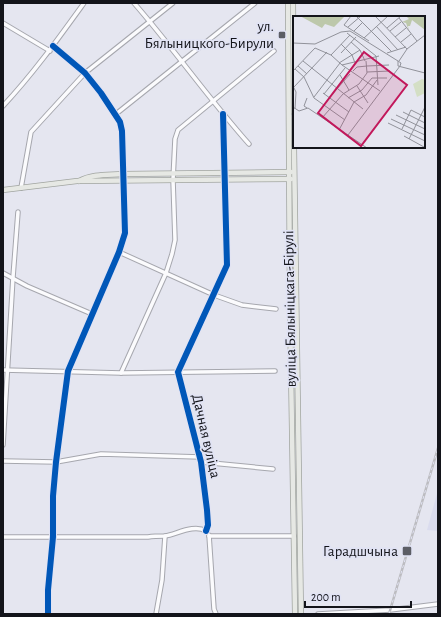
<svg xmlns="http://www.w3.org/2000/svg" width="441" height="617" font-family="'Alegreya Sans',sans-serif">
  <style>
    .built { fill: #dadcee }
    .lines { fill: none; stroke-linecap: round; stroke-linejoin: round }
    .minor-casing { stroke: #a6a7ae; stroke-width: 5.5 }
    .major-casing { stroke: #a1a5a0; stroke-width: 6 }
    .minor { stroke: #fbfbfd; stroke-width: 3.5 }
    .major { stroke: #e6e8e4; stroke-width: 4.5 }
    .rail-casing { stroke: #bcbcc0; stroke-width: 2.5 }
    .rail { stroke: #e1e3f4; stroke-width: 1; stroke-dasharray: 3; stroke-linecap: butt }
    .cycleway-casing { stroke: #e1e3f4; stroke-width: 8 }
    .cycleway { stroke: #0057b8; stroke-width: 6 }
    .poi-dot { fill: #5c5e65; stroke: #e1e3f4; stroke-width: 1.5 }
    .labels { text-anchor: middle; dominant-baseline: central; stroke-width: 3.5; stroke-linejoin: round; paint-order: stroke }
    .poi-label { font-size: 15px; fill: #13141a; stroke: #e1e3f4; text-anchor: end }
    .street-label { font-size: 15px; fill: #13141a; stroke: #e1e3f4 }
    .inset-road { fill: none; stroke: #91929a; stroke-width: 1 }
    .view { fill: #c2185b; fill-opacity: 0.15; stroke: #c2185b; stroke-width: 2 }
    .inset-edge { fill: none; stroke: #13141a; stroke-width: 2 }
  </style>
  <rect width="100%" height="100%" fill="#e5e6f0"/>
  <polygon class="built" points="438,490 438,531 427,530"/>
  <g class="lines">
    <g class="minor-casing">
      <g id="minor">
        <path d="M134,3C174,49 209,99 249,144"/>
        <polyline points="3,23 50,51"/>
        <path d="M3,106C33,74 58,39 84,3"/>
        <polyline points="116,114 255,3"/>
        <polyline points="21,188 31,132 85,73 173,3"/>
        <polyline points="119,252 214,295 242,305 276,309"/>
        <polyline points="3,273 27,286 92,314"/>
        <polyline points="3,370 121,373 275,371"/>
        <polyline points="121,373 166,273 172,254 175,240 173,180 175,139 178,130 274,51"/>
        <polyline points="3,445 13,277 18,212"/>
        <polyline points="3,461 56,462 101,454 200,457"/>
        <polyline points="201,462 273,469"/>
        <polyline points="206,531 208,525 207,510 201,462 178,372 227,265 223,114"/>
        <polyline points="209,535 214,609 216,614"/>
        <polyline points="209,536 294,536"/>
        <path d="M3,537H148C154,536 159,536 165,536C177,534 194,524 206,531"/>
        <polyline points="48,614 48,590 53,537 53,496 56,462 68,371 119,252 125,233 122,131 120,122 101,93 85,73 53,46"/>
        <polyline points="156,614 162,580 165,536"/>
        <polyline points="318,614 390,610 438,604"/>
      </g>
    </g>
    <g class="major-casing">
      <g id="major">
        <polyline points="288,3 290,309 295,614"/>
        <polyline points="293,3 294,113"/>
        <polyline points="294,147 301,614"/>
        <path d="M79,181C92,174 107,175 122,174L291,172"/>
        <polyline points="3,190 77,181 291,179"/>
      </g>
    </g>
    <use href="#minor" class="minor"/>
    <use href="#major" class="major"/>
    <g class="rail-casing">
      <polyline id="rail" points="389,614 438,448"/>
    </g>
    <use href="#rail" class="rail"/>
    <g class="cycleway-casing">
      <g id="cycleway">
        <polyline points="206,531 208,525 207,510 201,462 178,372 227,265 223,114"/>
        <polyline points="48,614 48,590 53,537 53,496 56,462 68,371 119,252 125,233 122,131 120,122 101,93 85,73 53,46"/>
      </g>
    </g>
    <use href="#cycleway" class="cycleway"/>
  </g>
  <g class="poi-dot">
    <rect x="278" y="31" width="8" height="8" rx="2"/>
    <rect x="402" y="546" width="10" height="10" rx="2"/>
  </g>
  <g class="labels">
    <g class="poi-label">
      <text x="274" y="26">ул.<tspan x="274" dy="17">Бялыницкого-Бирули</tspan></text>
      <text x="398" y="551">Гарадшчына</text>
    </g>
    <g class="street-label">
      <text transform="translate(290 309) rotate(-91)">вуліца Бялыніцкага-Бірулі</text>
      <text transform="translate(206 436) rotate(77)">Дачная вуліца</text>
    </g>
  </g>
  <g transform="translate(293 16)">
    <rect width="132" height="132" fill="#e5e6f0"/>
    <path d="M129,63L132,64V77L124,81L120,68Z" fill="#d4dfc5"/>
    <path d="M7,0H52L41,11L32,8L29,12ZM113,0H132V14L119,4L117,10H115L116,15L113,7L109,6L116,3Z" fill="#bdc8ab"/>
    <path class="inset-road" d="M58,0L51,9L76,25M63,0L99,36M82,0L114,33M106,2L124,25M83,10L105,34M55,11L68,0M94,12L108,0M61,15L70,6M97,15L108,6M54,17L83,40L85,69M102,21L113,12M71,22L95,0M58,26L67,34L72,45M108,26L118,18M0,27L22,28L48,16L57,15L105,45M48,28L59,39L62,47M48,37L63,21M94,37L113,31M38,39L57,19M10,45L70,93M106,45L114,33L132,19M46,47L67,34M49,49L87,75M5,50L14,58M107,50L108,47L105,45V50L132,57M2,53L11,61L21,82L52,104M0,55L22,32L38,39L49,49L86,40M60,55L64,51L74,50L96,49M74,56L97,55M47,59L56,74M0,70L3,76L2,93M64,70L75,87M1,71L34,36M30,77L56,96M31,78L52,52M21,81L47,47M14,82L11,90L14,92M36,82L57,58M55,82L69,74L79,62H94M0,91L6,95L15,92L74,132M110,96L132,107M103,99L132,113M29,102L50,78L66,68L74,57L73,45M98,103L132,119M95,107L132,125M109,113L118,94L132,101M46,114L61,86L73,79L84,64M55,119L107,50M111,120L131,131M116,123L132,91"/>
    <path class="view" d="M71,36L114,69L68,130L25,97Z"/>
    <rect width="132" height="132" class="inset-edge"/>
  </g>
  <rect width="441" height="617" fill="none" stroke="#13141a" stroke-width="8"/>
  <path d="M305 601v6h106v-6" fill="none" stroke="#13141a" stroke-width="2"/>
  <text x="311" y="601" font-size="12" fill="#13141a" stroke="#e1e3f4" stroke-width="3" paint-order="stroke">200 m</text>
</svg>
